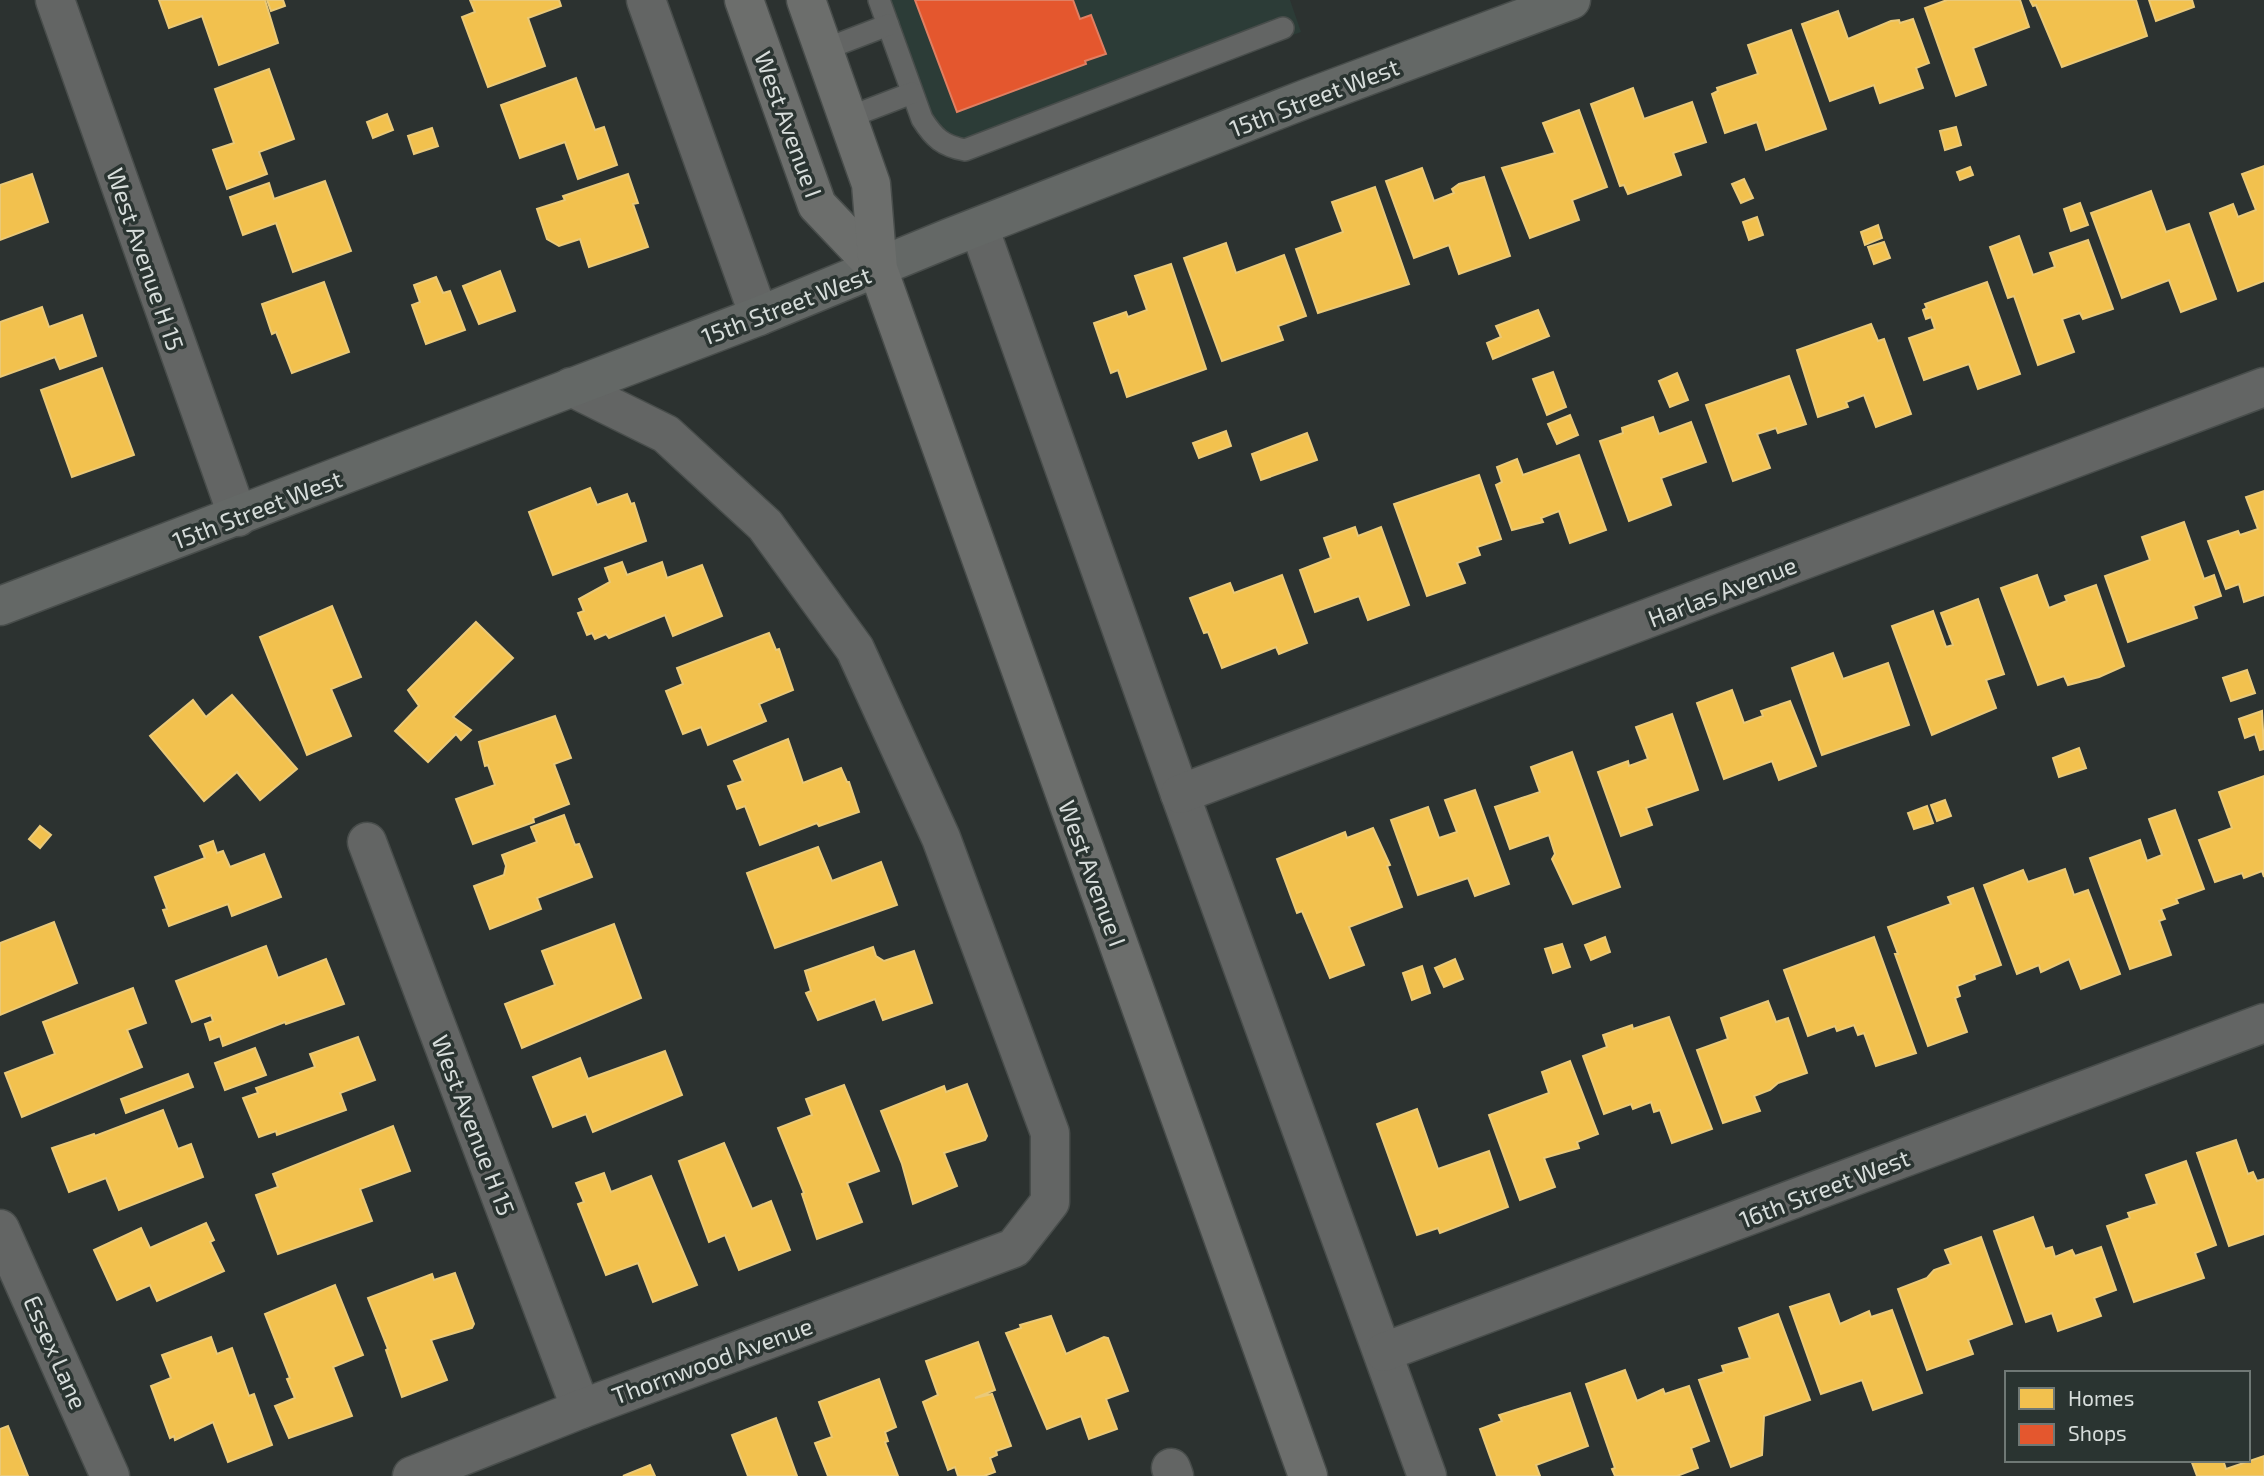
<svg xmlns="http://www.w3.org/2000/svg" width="2264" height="1476" font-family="'Exo 2',sans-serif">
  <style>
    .built { fill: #2c3c37 }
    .homes { fill: #f2c14e; stroke: #eac978; stroke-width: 2 }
    .shops { fill: #e4572e; stroke: #e07f62; stroke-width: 2 }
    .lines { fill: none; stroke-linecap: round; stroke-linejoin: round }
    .lane-casing { stroke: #484d4b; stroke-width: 24 }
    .street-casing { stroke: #484d4b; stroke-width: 41 }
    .secondary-casing { stroke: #484d4b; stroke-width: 41 }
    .primary-casing { stroke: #484d4b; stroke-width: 41 }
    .lane { stroke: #636564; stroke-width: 21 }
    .street { stroke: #636564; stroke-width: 38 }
    .secondary { stroke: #646866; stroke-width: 38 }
    .primary { stroke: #6c6e6c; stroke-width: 38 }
    .labels { text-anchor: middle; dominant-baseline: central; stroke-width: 7; stroke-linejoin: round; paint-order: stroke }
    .street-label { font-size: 24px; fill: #d7dddb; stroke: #2a3431 }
  </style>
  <rect width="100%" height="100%" fill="#2c3230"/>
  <polygon class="built" points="873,0 1290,0 1301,32 963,158 925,143"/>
  <g class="homes">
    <polygon points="159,0 265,0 278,43 219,65 202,16 169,28"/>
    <polygon points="267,0 283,0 285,6 271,11"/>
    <polygon points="470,0 559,0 561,6 528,18 545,66 488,87 462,17 475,12"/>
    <polygon points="1947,0 2020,0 2029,27 1973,48 1986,85 1956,96 1925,8"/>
    <polygon points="2030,0 2136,0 2147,36 2062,67 2036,5 2033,6"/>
    <polygon points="2149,0 2192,0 2194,7 2156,21"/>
    <polygon points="1838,11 1848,39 1891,21 1899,20 1900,23 1913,19 1929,63 1916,68 1923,88 1880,103 1874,85 1830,101 1802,24"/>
    <polygon points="1791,30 1826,129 1766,150 1757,122 1725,133 1712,94 1718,91 1717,88 1758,74 1748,45"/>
    <polygon points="269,69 294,139 259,152 267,174 227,189 213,150 234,143 215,89"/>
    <polygon points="576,78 595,130 604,127 617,165 578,179 565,142 520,158 501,105"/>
    <polygon points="1633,88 1644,119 1692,102 1706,142 1673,153 1681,175 1628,194 1624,185 1620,186 1591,104"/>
    <polygon points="1579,110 1607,187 1572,200 1579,220 1530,238 1502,168 1555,153 1543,123"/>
    <polygon points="387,114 393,130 373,138 367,122"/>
    <polygon points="1956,127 1961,145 1945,150 1940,131"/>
    <polygon points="432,128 438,146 414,154 408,136"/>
    <polygon points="2264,166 2264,281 2238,291 2210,213 2233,204 2238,217 2256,210 2242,174"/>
    <polygon points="1970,167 1973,175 1960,180 1957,172"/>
    <polygon points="1422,168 1434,201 1454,193 1452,189 1459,184 1484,177 1510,256 1459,274 1449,245 1414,258 1386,181"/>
    <polygon points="32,174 48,222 0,240 0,185"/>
    <polygon points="628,174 638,203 633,204 648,247 589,267 580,239 559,246 547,239 537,209 565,200 563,196"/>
    <polygon points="1744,179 1753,198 1741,203 1732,184"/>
    <polygon points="325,181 351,251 293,272 276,223 243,235 230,197 269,183 274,199"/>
    <polygon points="1375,187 1409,284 1318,313 1296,249 1343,232 1332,202"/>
    <polygon points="2151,191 2166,232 2189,224 2216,299 2181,312 2169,280 2122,298 2091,213"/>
    <polygon points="2080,203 2088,225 2071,231 2064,209"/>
    <polygon points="1757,217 1763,235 1749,240 1743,222"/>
    <polygon points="1878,225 1882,238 1865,245 1861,232"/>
    <polygon points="2019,236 2033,275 2055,267 2050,253 2088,240 2113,309 2083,319 2080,313 2062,319 2074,352 2038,365 2014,296 2008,298 1990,247"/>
    <polygon points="1884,242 1890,258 1874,264 1868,247"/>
    <polygon points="1226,243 1236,273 1284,255 1306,316 1278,326 1283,340 1222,361 1184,258"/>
    <polygon points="1171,264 1206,369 1127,397 1118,370 1111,373 1094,323 1126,312 1128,317 1147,310 1135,276"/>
    <polygon points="500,271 515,311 479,324 463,286"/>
    <polygon points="436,277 443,293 450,291 465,330 426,344 412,305 420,302 414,285"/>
    <polygon points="324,282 349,352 292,373 276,332 272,334 262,304"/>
    <polygon points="1987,282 2020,374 1978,389 1969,364 1924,380 1909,338 1935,329 1931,317 1926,319 1923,310 1927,308 1925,304"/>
    <polygon points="42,307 49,327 82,315 96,356 60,369 55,357 0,377 0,322"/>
    <polygon points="1538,310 1549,336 1493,359 1487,343 1501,337 1496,326"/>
    <polygon points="1871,324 1878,341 1884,339 1911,414 1876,427 1864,395 1846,402 1848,407 1818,417 1797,350"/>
    <polygon points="102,368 134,455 72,477 41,390"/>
    <polygon points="1553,372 1566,407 1547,415 1533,379"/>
    <polygon points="1677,373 1688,400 1670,407 1659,381"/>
    <polygon points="1789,376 1806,424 1778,433 1776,428 1757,434 1770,468 1733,481 1706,405"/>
    <polygon points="1570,415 1578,435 1557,444 1548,424"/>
    <polygon points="1653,417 1659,434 1691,422 1706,462 1661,478 1671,505 1629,521 1600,441 1623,433 1622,428"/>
    <polygon points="1226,431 1231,446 1199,458 1193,443"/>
    <polygon points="1307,433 1317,460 1261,480 1252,454"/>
    <polygon points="1579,455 1606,530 1570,543 1559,511 1541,518 1543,522 1512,530 1496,485 1502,482 1497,467 1517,459 1523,475"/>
    <polygon points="1479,475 1501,539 1477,547 1480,555 1457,563 1465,583 1427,596 1394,504"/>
    <polygon points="590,488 597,505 627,494 631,504 634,503 646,541 553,575 529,512"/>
    <polygon points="2264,491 2264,595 2244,602 2239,584 2226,589 2208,541 2238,531 2240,535 2258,529 2246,497"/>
    <polygon points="2184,522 2204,579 2214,575 2221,596 2193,606 2197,618 2128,642 2105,576 2150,560 2142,537"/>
    <polygon points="1355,527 1358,536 1381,527 1409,605 1368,620 1359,596 1315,612 1300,570 1331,558 1324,538"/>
    <polygon points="622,562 627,575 662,562 667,578 702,565 722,616 673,636 665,615 609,638 606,634 595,639 592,633 587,635 578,613 584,611 579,599 610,582 605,568"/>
    <polygon points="1282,575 1307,643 1279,654 1276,647 1222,668 1208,632 1204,633 1190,598 1230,583 1234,593"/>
    <polygon points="2037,575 2049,608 2067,601 2065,596 2096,585 2124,666 2099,677 2068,685 2064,676 2038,685 2001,588"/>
    <polygon points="1978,599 2004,674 1986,680 1996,708 1932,735 1892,626 1933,611 1946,647 1953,645 1941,613"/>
    <polygon points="332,606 361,677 331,689 351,736 307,755 260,637"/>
    <polygon points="476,622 513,658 453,717 471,730 461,740 456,734 428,762 395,731 419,706 408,690"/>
    <polygon points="769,633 776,650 779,649 793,690 759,704 766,721 708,745 701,727 683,734 666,691 683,684 677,668"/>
    <polygon points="1833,653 1843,679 1888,663 1909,725 1822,755 1792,668"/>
    <polygon points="2247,670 2255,693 2231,701 2223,678"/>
    <polygon points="1732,690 1744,723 1763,716 1761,711 1790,701 1816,766 1779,780 1772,761 1724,779 1697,703"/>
    <polygon points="232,695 297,769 260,800 237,772 204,801 150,736 193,700 206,717"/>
    <polygon points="2262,711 2264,749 2260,750 2255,734 2245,738 2239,719"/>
    <polygon points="1672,714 1698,790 1646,808 1652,825 1621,836 1598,772 1628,761 1629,766 1648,759 1636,727"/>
    <polygon points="555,716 571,758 554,764 569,804 533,818 534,822 473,844 456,799 495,785 488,765 485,766 479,742"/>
    <polygon points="788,739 803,783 841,768 847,782 849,782 859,812 819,826 817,823 760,845 745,806 737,809 728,786 743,781 734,761"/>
    <polygon points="2079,748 2086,768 2059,777 2053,758"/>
    <polygon points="1572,752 1620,887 1573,904 1552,859 1555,854 1549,835 1510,849 1495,807 1540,792 1531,767"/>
    <polygon points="2264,776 2264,877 2262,871 2244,878 2242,873 2215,882 2199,840 2232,828 2219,792"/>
    <polygon points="1475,790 1509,884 1475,896 1468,878 1418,895 1391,820 1428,807 1439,838 1457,832 1445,800"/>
    <polygon points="1945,800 1951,816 1937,821 1931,805"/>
    <polygon points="1927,806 1933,823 1914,829 1908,813"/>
    <polygon points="2175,810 2204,889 2176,899 2178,903 2161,909 2165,919 2159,921 2171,955 2130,969 2090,858 2140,840 2147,861 2162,855 2149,819"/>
    <polygon points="564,815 575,845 579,844 592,877 537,898 541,909 490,929 474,886 504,875 506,866 502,855 537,842 531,827"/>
    <polygon points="40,826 51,835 40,848 29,839"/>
    <polygon points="1373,828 1390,865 1387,866 1402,907 1349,927 1364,965 1330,978 1302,911 1297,913 1277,859 1345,832 1347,838"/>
    <polygon points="213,841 217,853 223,851 230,867 264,854 281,897 232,916 228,904 169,926 163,910 167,909 155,877 205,858 200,846"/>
    <polygon points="818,847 832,881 881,862 897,905 775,948 747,873"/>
    <polygon points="2065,869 2074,895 2088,890 2120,974 2081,989 2069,959 2041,972 2039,965 2017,974 1984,885 2023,870 2028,882"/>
    <polygon points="1973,888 2001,965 1974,975 1975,979 1957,986 1960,996 1955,998 1967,1032 1928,1046 1895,954 1898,954 1888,927 1951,904 1948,897"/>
    <polygon points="54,922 77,983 0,1015 0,943"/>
    <polygon points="614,924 641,998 522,1048 505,1004 555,985 542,951"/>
    <polygon points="1605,937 1610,952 1591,960 1585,945"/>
    <polygon points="1874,937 1916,1053 1876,1066 1864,1033 1858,1035 1854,1025 1837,1031 1835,1026 1808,1036 1784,970"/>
    <polygon points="1562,944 1570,967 1553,973 1545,949"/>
    <polygon points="266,946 278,978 326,959 344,1004 286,1024 285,1022 223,1046 220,1036 210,1040 205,1024 213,1021 211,1015 192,1022 176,981"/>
    <polygon points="873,947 876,956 884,961 914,951 932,1003 883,1020 875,999 818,1020 806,993 811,991 805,971"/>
    <polygon points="1455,959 1463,979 1444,987 1435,968"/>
    <polygon points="1422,966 1430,993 1412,1000 1403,973"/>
    <polygon points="133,988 146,1023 127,1030 142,1067 22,1117 5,1073 55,1054 43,1022"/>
    <polygon points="1768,1001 1776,1022 1788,1018 1807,1073 1778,1083 1770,1090 1754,1096 1760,1111 1723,1123 1697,1050 1728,1039 1721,1018"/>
    <polygon points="1669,1017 1712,1129 1672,1143 1660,1110 1654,1112 1651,1102 1633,1109 1631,1104 1604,1114 1583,1056 1607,1047 1603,1035 1632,1025 1633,1029"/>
    <polygon points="358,1037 375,1080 340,1093 346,1110 277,1135 276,1131 259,1137 243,1098 258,1093 256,1088 315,1067 310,1054"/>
    <polygon points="255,1048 266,1075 225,1090 215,1063"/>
    <polygon points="665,1051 682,1095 593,1132 586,1114 553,1127 533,1077 580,1058 588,1079"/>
    <polygon points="1570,1061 1598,1134 1577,1142 1579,1148 1544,1158 1555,1187 1520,1200 1489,1115 1549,1093 1542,1072"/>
    <polygon points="188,1074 193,1087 126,1113 121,1099"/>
    <polygon points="967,1084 987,1136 985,1140 944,1153 957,1186 913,1204 902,1164 881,1111 944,1086 946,1092"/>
    <polygon points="844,1085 879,1171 847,1183 862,1222 817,1239 802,1194 804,1193 778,1128 812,1115 806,1099"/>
    <polygon points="1417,1109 1438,1169 1489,1151 1508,1207 1440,1233 1438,1228 1417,1235 1377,1124"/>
    <polygon points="163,1110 178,1149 191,1144 203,1177 119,1210 106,1178 69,1192 52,1148 94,1134 95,1136"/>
    <polygon points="393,1126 410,1171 360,1189 372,1221 278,1254 256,1195 278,1187 273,1174"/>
    <polygon points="2236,1140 2248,1174 2253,1172 2257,1181 2264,1179 2264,1234 2229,1246 2197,1153"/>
    <polygon points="724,1143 752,1209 771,1201 790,1250 739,1270 725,1235 709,1242 679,1161"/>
    <polygon points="2186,1161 2216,1245 2195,1253 2204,1278 2134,1302 2107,1226 2130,1218 2128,1213 2157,1204 2146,1175"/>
    <polygon points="604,1173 611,1192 651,1176 697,1285 653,1302 638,1263 606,1275 578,1204 584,1202 576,1183"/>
    <polygon points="2033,1217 2045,1249 2052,1247 2055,1257 2072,1250 2075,1256 2101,1247 2116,1290 2094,1298 2101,1316 2058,1331 2052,1313 2026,1322 1994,1231"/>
    <polygon points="206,1223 214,1240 210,1242 224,1271 157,1301 150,1285 117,1300 94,1250 141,1228 150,1248"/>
    <polygon points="1981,1237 2012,1324 1968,1340 1973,1354 1927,1370 1898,1289 1927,1278 1934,1270 1951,1264 1945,1250"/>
    <polygon points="455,1273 474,1324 472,1328 431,1340 447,1380 402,1397 386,1350 388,1349 368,1298 432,1274 434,1280"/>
    <polygon points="335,1285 363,1355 333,1367 352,1416 289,1438 275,1406 295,1398 287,1379 290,1378 265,1314"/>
    <polygon points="1829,1294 1840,1324 1869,1311 1871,1317 1892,1310 1922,1393 1873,1410 1862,1380 1821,1394 1790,1307"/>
    <polygon points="1778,1314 1810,1400 1764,1416 1762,1455 1731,1467 1699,1380 1724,1372 1722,1366 1750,1358 1739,1328"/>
    <polygon points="1051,1316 1066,1354 1104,1337 1108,1338 1128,1391 1106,1399 1117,1429 1089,1439 1081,1416 1047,1429 1006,1333 1021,1328 1020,1325"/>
    <polygon points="211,1337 217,1354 232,1348 249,1396 254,1394 272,1445 228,1462 213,1422 175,1440 174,1436 170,1438 151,1386 171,1378 162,1355"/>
    <polygon points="978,1342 995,1390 975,1398 992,1394 1011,1446 996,1451 997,1455 990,1458 995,1472 984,1476 958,1476 955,1467 948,1470 923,1402 938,1395 926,1361"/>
    <polygon points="1625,1370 1637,1401 1663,1389 1665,1394 1689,1386 1709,1441 1691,1448 1698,1468 1677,1476 1615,1476 1612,1469 1615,1468 1586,1384"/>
    <polygon points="879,1379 896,1427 885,1432 888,1441 885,1442 898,1476 828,1476 815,1443 832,1437 819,1402"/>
    <polygon points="1570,1393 1588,1446 1536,1465 1540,1476 1497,1476 1480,1429 1502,1421 1499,1415"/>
    <polygon points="776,1418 797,1476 748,1476 732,1435"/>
    <polygon points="8,1426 28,1476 0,1476 0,1429"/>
    <polygon points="2264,1456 2264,1476 2197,1476 2191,1460 2223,1460 2226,1469"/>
    <polygon points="650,1465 655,1476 623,1476"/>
  </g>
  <polygon class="shops" points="915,0 1073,0 1080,19 1091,15 1106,54 1085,61 1086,64 957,112"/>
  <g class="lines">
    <g class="lane-casing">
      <g id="lane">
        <path d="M879,0L922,119C934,138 943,146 965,150L1283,28"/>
        <polyline points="823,50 888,25"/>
        <polyline points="847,118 912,93"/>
      </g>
    </g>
    <g class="street-casing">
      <g id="street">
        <polyline points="55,0 238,517"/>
        <polyline points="646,0 759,316"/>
        <polyline points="979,227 1180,794 1427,1476"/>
        <polyline points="1180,794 2264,387"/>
        <polyline points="367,842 581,1409"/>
        <polyline points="0,1229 110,1476"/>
        <polyline points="1384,1352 2264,1023"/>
        <polyline points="1171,1468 1174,1476"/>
        <polyline points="412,1476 581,1409 1014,1248 1050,1202 1050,1133 941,838 855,649 765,525 666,434 571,387"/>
      </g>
    </g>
    <g class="secondary-casing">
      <polyline id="secondary" points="0,606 759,316 949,238 1308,98 1571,0"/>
    </g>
    <g class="primary-casing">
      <g id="primary">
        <polyline points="744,0 817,205 878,269"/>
        <polyline points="806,0 871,184 878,269 1308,1476"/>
      </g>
    </g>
    <use href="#lane" class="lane"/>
    <use href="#street" class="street"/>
    <use href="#secondary" class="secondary"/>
    <use href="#primary" class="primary"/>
  </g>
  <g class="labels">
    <g class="street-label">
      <text transform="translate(1314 97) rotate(-21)">15th Street West</text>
      <text transform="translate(789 124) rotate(70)">West Avenue I</text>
      <text transform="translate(146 259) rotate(71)">West Avenue H 15</text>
      <text transform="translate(786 305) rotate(-21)">15th Street West</text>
      <text transform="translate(257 509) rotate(-21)">15th Street West</text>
      <text transform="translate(1722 591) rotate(-21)">Harlas Avenue</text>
      <text transform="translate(1093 873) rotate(70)">West Avenue I</text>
      <text transform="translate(474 1125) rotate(69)">West Avenue H 15</text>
      <text transform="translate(1824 1188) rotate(-21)">16th Street West</text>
      <text transform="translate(56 1352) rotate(66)">Essex Lane</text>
      <text transform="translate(712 1360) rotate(-20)">Thornwood Avenue</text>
    </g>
  </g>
  <rect x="2005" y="1371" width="245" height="91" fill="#2a3431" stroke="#6f7875" stroke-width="2"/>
  <rect x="2019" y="1388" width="35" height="21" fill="#f2c14e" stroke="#6f7875" stroke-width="2"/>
  <text x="2068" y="1406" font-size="21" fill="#d7dddb">Homes</text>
  <rect x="2019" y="1424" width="35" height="21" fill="#e4572e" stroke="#6f7875" stroke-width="2"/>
  <text x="2068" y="1441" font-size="21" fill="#d7dddb">Shops</text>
</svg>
